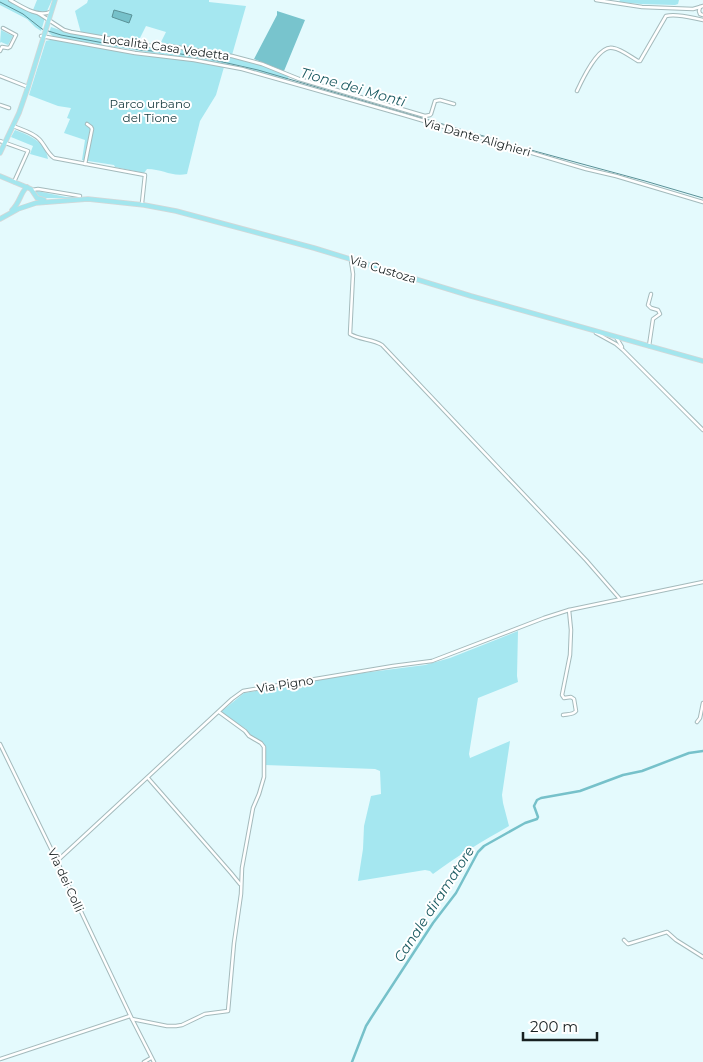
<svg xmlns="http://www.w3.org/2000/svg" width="703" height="1062" font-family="Montserrat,sans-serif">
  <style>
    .green { fill: #a5e7f0 }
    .forest { fill: #78c4cd }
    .water { fill: #76c1ca; stroke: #5a9197 }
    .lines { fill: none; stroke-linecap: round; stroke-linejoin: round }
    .stream { stroke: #5a9197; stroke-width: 1 }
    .canal { stroke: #76c1ca; stroke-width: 2.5 }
    .minor-casing { stroke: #a4babc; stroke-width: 4.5 }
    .major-casing { stroke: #d5d7d7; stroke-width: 5.5 }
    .minor { stroke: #fff; stroke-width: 2.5 }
    .major { stroke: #a3e6ee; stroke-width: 4 }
    .labels { text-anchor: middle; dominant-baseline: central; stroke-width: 4; stroke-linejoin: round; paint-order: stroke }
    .street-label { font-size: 12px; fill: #172021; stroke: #fff }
    .park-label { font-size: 12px; fill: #14393d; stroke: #fff }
    .water-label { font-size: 14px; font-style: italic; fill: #1a5a61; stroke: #fff }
  </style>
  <rect width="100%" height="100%" fill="#e4fafd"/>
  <g class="green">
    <polygon points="0,0 7,0 44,17 44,21 41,31 35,27 27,19 0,5"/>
    <polygon points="37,0 52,0 47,11 44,12 33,10"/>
    <polygon points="88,0 209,0 209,2 246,6 232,55 190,48 160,44 166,32 146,26 138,42 81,33 75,11 87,3"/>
    <polygon points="620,0 679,0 678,4 675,5 641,4 619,2"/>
    <polygon points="51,27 69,33 152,48 172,48 233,58 263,66 289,76 287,81 248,70 196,59 146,52 54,37 49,33"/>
    <polygon points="1,30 13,36 8,45 1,42 0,43"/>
    <path d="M54,39L196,61L224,67L216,95L200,121L187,174C171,177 163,169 147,169L144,173L115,167L114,165L82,160L85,140L64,133L70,119L67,118L71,108L58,106L29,95L46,41Z"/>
    <path d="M15,130C29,135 46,142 48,159L30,154L33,146L11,137Z"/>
    <polygon points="37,191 66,197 93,197 93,198 42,198 37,195 35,192"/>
    <path d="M518,631L517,676L518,682L478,698L469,754L470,758L510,741L502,795L503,803L509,826C483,841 457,856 433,874L430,871L425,870L358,881L363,849L364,826L371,796L381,794L380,771L375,769L265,765V746L260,741L252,737L246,729L223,714L222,711L244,693L347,675L425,665L450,658Z"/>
  </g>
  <polygon class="forest" points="277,11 305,20 284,71 254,59 277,15"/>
  <polygon class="water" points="114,10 132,15 129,23 112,17"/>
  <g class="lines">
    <polyline class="stream" points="0,2 23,14 42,29 61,35 141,50 175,53 205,58 258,70 538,152 645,181 703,198"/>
    <polyline class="canal" points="352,1062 366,1026 371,1018 433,923 456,893 478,852 484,846 525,823 537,819 538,817 534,806 537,800 541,798 580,791 623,775 642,771 689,753 703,751"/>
    <g class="minor-casing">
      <g id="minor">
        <path d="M10,0C21,6 38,18 50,12"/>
        <polyline points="596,0 642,7 693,9 700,7"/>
        <polyline points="703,6 700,7 699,11 700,14 703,15"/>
        <polyline points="38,13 64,30 71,32 152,46 170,46 232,56 262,64 299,79 425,116 430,115 431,114 435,101 440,100 454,104"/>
        <polyline points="41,36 135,53 194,60 242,69 404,115 586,169 616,176 703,202"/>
        <polyline points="0,51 2,47 8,48 10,47 16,35 3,28"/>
        <polyline points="0,76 28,87"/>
        <path d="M577,91C582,80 599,44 613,48C621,49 631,57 638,61H640L666,16C677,13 692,18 703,20"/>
        <polyline points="0,105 9,108"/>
        <path d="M13,126C22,130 32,132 39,139C45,145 47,153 54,158L145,175L142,203"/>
        <polyline points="0,141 28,151 14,182"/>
        <polyline points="85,164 92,129 91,127 87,124"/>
        <polyline points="32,190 38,189 80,196"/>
        <path d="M351,260L353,274L350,334C360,340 373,339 382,345L586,560L620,599"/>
        <polyline points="596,333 616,344 623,350 703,430"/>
        <polyline points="616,337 622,347"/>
        <polyline points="649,346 653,319 660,314 658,310 651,308 648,305 651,294"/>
        <path d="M563,715C567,714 573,715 576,711L574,699L571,697L564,698L562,695L570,655L571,630L569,610"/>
        <polyline points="697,722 700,718 703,703"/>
        <polyline points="0,744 57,861 132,1019 154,1062"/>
        <polyline points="148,778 231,873 240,884"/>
        <polyline points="57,861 232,699 243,691 393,666 432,661 544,618 569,610 703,582"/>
        <polyline points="624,940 628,944 667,932 676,940 703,957"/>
        <polyline points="132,1019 167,1026 176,1026 182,1025 205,1014 228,1011 234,943 241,894 242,868 253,808 259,794 264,777 264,747 261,743 249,736 245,731 219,712"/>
        <polyline points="0,1059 130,1016"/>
        <polyline points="144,1062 151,1058"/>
      </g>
    </g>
    <g class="major-casing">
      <g id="major">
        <polyline points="0,153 19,113 28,87 55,0"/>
        <polyline points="0,176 31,189 37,198 44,200"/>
        <path d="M12,210C20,203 20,193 27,187"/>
        <polyline points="0,219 18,209 36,203 88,199 144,205 176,211 314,248 471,296 703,361"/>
      </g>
    </g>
    <use href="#minor" class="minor"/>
    <use href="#major" class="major"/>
  </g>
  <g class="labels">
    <g class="street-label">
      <text transform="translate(166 47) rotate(8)">Località Casa Vedetta</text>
      <text transform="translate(477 137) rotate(16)">Via Dante Alighieri</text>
      <text transform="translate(383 269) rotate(17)">Via Custoza</text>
      <text transform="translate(285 684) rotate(-9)">Via Pigno</text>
      <text transform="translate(66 880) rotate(65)">Via dei Colli</text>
    </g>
    <g class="park-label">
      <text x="150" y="103">Parco urbano<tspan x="150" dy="14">del Tione</tspan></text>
    </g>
    <g class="water-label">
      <text transform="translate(353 87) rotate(16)">Tione dei Monti</text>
      <text transform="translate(434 904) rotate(-57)">Canale diramatore</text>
    </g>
  </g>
  <path d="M523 1032v8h74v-8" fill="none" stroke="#172021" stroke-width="2.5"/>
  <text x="530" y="1032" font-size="15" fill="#172021" stroke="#ffffff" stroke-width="4" paint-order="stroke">200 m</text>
</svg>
